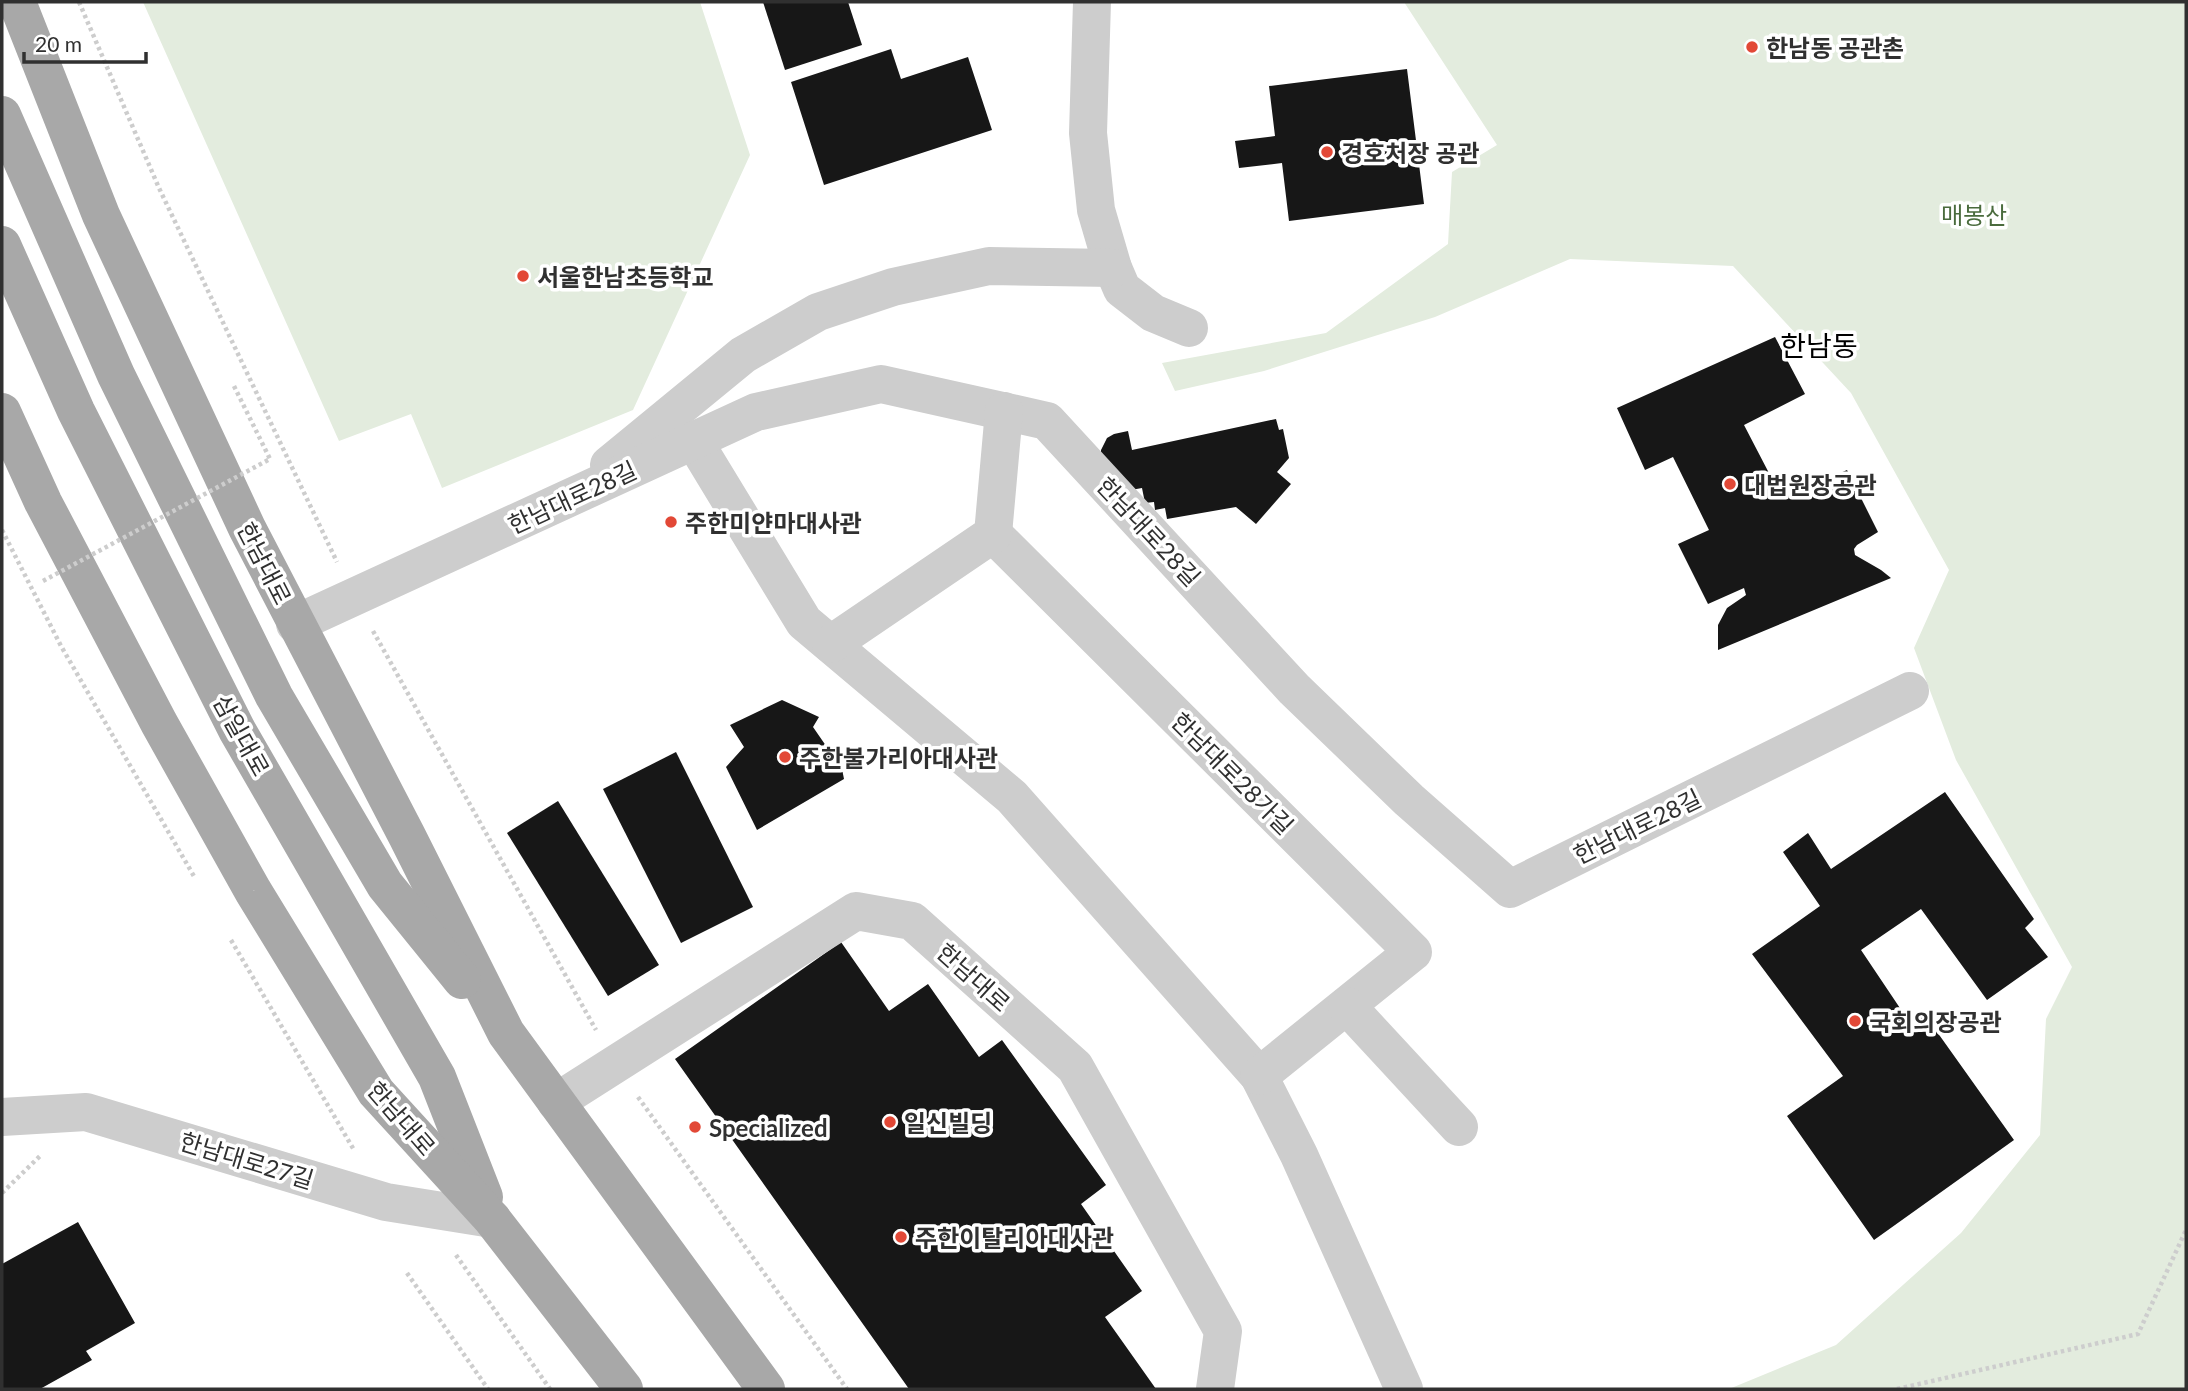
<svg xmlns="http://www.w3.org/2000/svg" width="2188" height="1391" font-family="Lato,'Noto Sans KR',sans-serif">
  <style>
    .green { fill: #e3ecde }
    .building { fill: #171717 }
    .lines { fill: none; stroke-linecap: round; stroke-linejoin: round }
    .path { stroke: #cdcdcd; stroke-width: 4.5; stroke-dasharray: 3.5 3.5; stroke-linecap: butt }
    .minor { stroke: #cdcdcd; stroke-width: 38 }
    .major { stroke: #a8a8a8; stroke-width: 38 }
    .path-bridge { stroke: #cdcdcd; stroke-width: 4.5; stroke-dasharray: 3.5 3.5; stroke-linecap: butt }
    .poi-dot { fill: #e24836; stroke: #fff; stroke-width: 2.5 }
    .labels { text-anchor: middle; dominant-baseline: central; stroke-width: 7; stroke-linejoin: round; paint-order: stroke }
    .poi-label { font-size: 24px; font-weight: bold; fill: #303030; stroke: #fff; text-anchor: start }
    .park-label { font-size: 24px; fill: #4a6b3d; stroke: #fff }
    .street-label { font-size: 24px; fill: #303030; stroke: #fff }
    .quarter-label { font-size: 28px; fill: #000; stroke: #fff }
  </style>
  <rect width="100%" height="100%" fill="#fff"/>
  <g class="green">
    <polygon points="143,2 700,2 750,155 633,410 442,488 411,414 339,441"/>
    <polygon points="1404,2 2186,2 2186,1389 1729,1389 1836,1345 1961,1233 2040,1135 2046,1019 2072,967 1956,760 1914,648 1949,570 1851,393 1733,266 1570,259 1435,317 1264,371 1175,391 1162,363 1326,333 1448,244 1452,172 1497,145"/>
  </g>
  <g class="building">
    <polygon points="763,2 848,2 862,45 785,70"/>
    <polygon points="891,49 901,79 968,57 992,130 824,185 791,82"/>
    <polygon points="1407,69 1424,204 1289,221 1282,163 1239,168 1235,141 1275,136 1269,86"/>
    <polygon points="1775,337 1805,394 1744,425 1782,498 1847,470 1878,532 1857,545 1854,549 1855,555 1881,570 1891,578 1718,650 1718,625 1727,608 1746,595 1744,588 1708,604 1678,544 1709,530 1673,457 1645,470 1617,408"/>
    <polygon points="1276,419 1279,430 1283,429 1289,458 1277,472 1291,484 1256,524 1236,507 1167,519 1165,508 1155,510 1154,502 1145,503 1142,488 1120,492 1101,456 1101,450 1107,438 1114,434 1128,431 1132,450"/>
    <polygon points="782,700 819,717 813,727 842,769 844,779 757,830 726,767 744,747 730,725"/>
    <polygon points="676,752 753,907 681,943 603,789"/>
    <polygon points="1945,792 2034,919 2025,928 2048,957 1987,1000 1921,909 1861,950 1912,1026 1925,1015 2014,1140 1874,1240 1787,1116 1843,1076 1752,954 1820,906 1783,852 1808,833 1831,869"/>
    <polygon points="558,801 659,965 608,996 507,833"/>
    <polygon points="841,942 889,1011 928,984 979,1057 1002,1040 1106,1185 1081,1204 1142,1291 1105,1317 1156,1389 909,1389 675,1059"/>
    <polygon points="78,1222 135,1323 86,1351 92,1360 40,1389 2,1389 2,1264"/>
  </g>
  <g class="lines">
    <g class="path">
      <polyline points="79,2 159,188 337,562"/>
      <polyline points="234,386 270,459"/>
      <polyline points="2,530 61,646 195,878"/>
      <polyline points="373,631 596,1030"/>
      <polyline points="231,940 354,1150"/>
      <polyline points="638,1097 847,1389"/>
      <polyline points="2,1193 40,1156"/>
      <polyline points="456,1255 550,1389"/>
      <polyline points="407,1273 488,1389"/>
      <polyline points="1897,1389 2138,1334 2186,1230"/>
    </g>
    <g class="minor">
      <polyline points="1092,2 1088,133 1096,210 1113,268 1122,289 1153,313 1189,328"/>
      <polyline points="694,441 804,622 1012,797 1259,1076 1299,1155 1404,1389"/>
      <polyline points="609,465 743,355 818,312 893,287 989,266 1113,268"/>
      <polyline points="993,534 1413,952 1259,1076"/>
      <polyline points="295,624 756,412 881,384 1047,421 1294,689 1409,800 1510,889 1910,691"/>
      <polyline points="831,644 993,534 1004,411"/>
      <polyline points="1347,1006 1459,1127"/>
      <polyline points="556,1102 856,911 912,921 1075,1067 1223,1331 1215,1389"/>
      <polyline points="2,1117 86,1112 386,1202 492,1219"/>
    </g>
    <g class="major">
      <polyline points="17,2 101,215 247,528 407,836 506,1033 766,1389"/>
      <polyline points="2,115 116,375 274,696 385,885 462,980"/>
      <polyline points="2,245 76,411 237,730 437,1077 484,1197"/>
      <polyline points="2,412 43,502 159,723 253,891 376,1092 492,1219 624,1389"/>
    </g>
    <polyline class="path-bridge" points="43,581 270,459"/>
  </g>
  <g class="poi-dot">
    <circle cx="1752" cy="47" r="7"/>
    <circle cx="1327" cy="152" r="7"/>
    <circle cx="523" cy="276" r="7"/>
    <circle cx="1730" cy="484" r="7"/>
    <circle cx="671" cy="522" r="7"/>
    <circle cx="785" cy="757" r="7"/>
    <circle cx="1855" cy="1021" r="7"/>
    <circle cx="890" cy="1122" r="7"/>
    <circle cx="695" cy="1127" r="7"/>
    <circle cx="901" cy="1237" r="7"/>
  </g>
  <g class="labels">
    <g class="poi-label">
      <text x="1766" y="47">한남동 공관촌</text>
      <text x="1341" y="152">경호처장 공관</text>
      <text x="537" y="276">서울한남초등학교</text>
      <text x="1744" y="484">대법원장공관</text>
      <text x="685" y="522">주한미얀마대사관</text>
      <text x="799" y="757">주한불가리아대사관</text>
      <text x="1869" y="1021">국회의장공관</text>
      <text x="904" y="1122">일신빌딩</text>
      <text x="709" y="1127">Specialized</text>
      <text x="915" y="1237">주한이탈리아대사관</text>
    </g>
    <g class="park-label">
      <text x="1974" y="214">매봉산</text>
    </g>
    <g class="street-label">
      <text transform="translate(572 497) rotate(-25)">한남대로28길</text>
      <text transform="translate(1149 531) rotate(47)">한남대로28길</text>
      <text transform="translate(265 563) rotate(63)">한남대로</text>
      <text transform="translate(242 735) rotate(61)">삼일대로</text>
      <text transform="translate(1233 773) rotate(45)">한남대로28가길</text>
      <text transform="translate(1637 826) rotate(-26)">한남대로28길</text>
      <text transform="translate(974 977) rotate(42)">한남대로</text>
      <text transform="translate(402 1118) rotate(49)">한남대로</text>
      <text transform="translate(247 1160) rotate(17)">한남대로27길</text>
    </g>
    <g class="quarter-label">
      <text x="1819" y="345">한남동</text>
    </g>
  </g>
  <rect width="2188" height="1391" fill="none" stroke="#303030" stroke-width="7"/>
  <path d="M24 52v10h122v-10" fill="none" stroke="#303030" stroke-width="3.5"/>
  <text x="35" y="52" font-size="21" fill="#303030" stroke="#ffffff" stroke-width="5" paint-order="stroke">20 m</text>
</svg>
